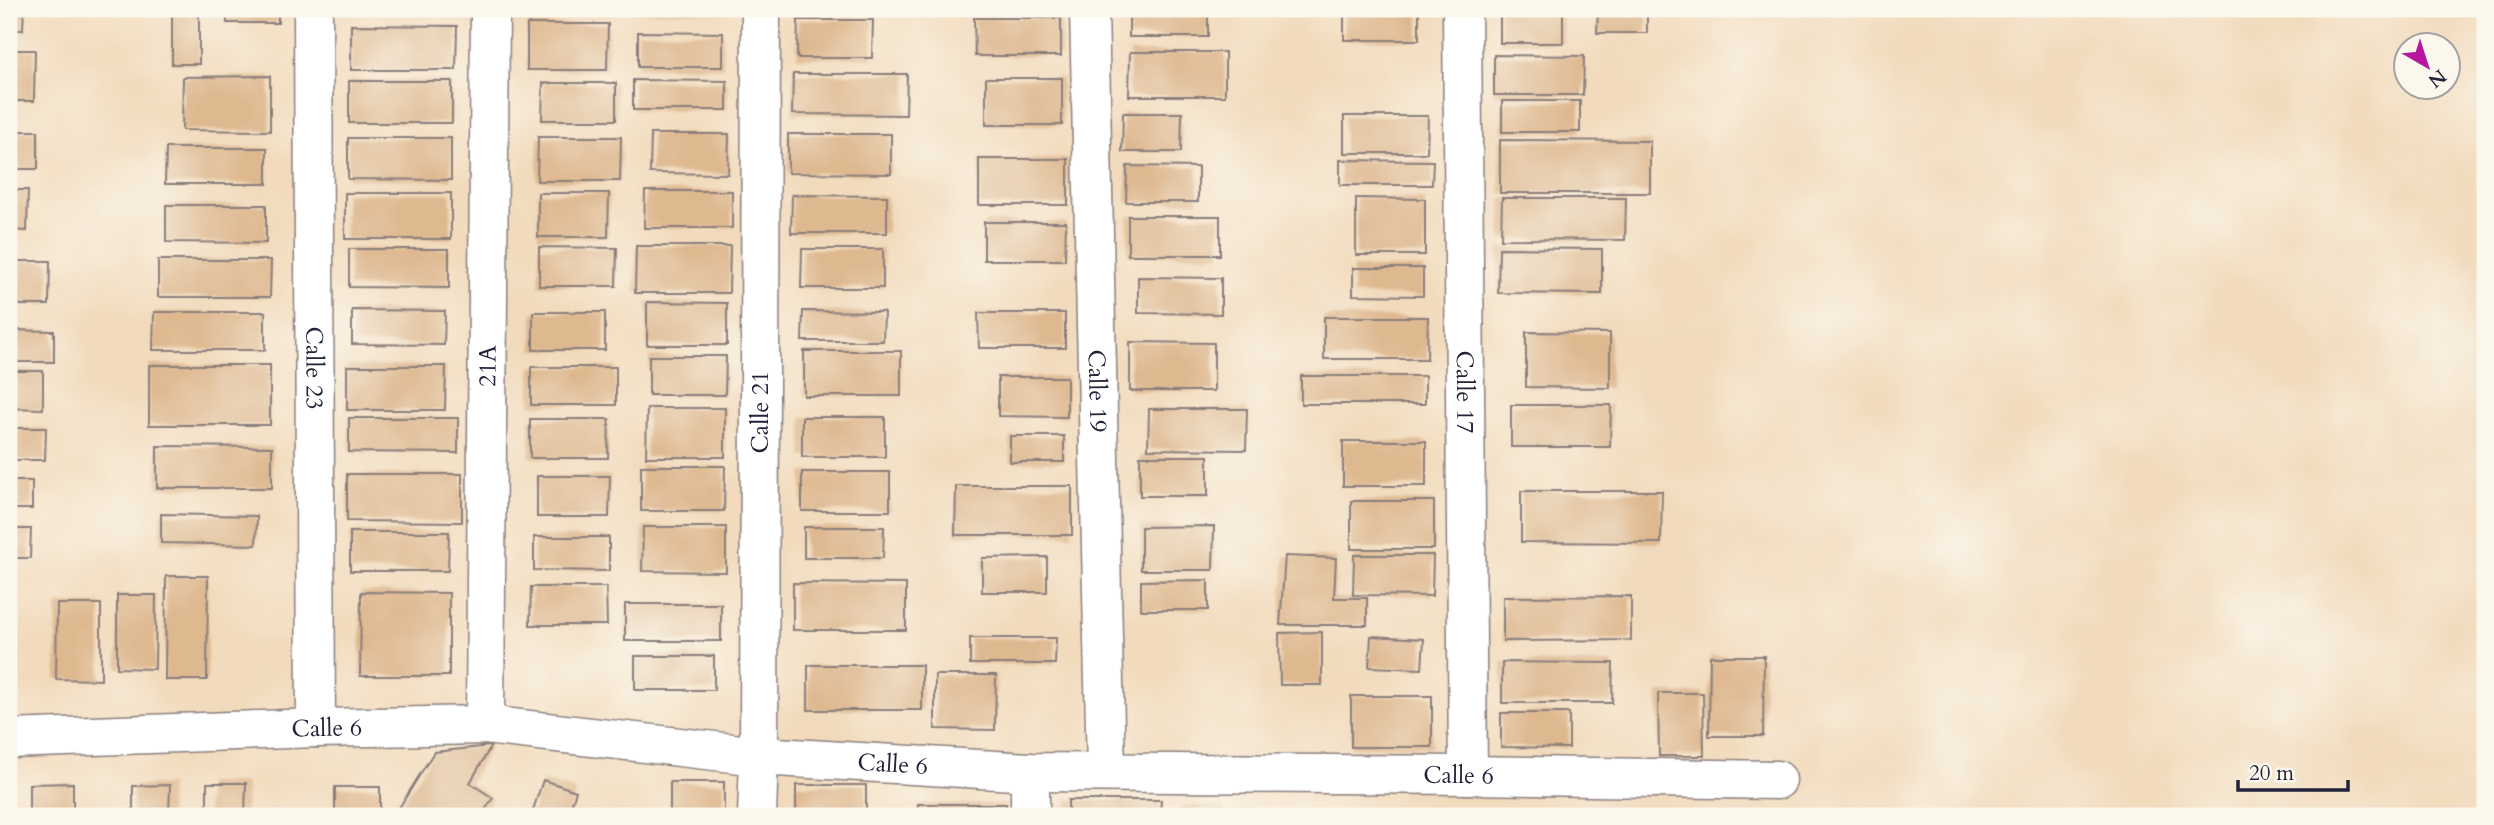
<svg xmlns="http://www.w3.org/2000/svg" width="2494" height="825" font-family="Cardo,serif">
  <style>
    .building { fill: #deb88f }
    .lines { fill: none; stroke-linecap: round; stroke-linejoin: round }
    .minor-casing { stroke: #8a7e7c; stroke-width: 41 }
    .minor { stroke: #fff; stroke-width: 38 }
    .labels { text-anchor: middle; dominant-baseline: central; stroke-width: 5; stroke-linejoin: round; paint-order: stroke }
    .street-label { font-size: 24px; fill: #22223b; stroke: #fbf7ec }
  </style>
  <rect width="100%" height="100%" fill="#fbf7ec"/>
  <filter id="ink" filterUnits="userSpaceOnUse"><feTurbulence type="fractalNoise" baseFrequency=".0143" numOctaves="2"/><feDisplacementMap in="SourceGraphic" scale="14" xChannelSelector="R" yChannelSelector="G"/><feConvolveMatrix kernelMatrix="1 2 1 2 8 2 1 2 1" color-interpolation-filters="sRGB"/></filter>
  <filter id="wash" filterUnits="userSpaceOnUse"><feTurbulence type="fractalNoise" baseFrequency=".00686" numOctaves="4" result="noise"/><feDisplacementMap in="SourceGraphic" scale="28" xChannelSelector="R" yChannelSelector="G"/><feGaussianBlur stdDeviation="1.57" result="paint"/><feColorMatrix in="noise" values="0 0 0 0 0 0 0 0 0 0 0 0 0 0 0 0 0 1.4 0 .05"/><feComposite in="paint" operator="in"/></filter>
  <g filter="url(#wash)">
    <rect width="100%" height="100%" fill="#f2dbbd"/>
    <g id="blocks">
      <g class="building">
        <polygon points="9,9 24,9 23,30 9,30"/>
        <rect x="172" y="9" width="27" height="55"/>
        <rect x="227" y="9" width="51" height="14"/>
        <rect x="528" y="9" width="72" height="6"/>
        <polygon points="633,9 727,9 727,12 632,12"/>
        <rect x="1129" y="9" width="79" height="28"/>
        <rect x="1344" y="9" width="75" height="31"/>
        <rect x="1500" y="9" width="63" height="34"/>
        <polygon points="1598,9 1647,9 1647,33 1597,33"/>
        <polygon points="974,18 1061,18 1061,56 975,56"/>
        <polygon points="798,20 873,20 872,58 797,58"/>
        <polygon points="527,24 608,24 607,70 527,70"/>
        <polygon points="351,25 457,26 456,70 351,70"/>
        <polygon points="638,32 723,33 723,67 638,67"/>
        <polygon points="9,50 35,50 34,101 9,101"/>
        <polygon points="1130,52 1225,52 1225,96 1129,96"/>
        <polygon points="1494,55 1584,56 1583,95 1494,95"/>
        <polygon points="793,74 907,74 906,115 792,114"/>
        <polygon points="270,76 270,131 182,130 183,77"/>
        <rect x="986" y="78" width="76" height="47"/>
        <polygon points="633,80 727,81 727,110 633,110"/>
        <rect x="349" y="81" width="103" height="42"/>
        <polygon points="543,83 616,83 616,120 542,120"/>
        <rect x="1502" y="101" width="78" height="31"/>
        <polygon points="1123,113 1182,113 1181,152 1122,152"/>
        <polygon points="1344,116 1428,116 1427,153 1344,153"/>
        <rect x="9" y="131" width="29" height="38"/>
        <polygon points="651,134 729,134 728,174 650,173"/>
        <polygon points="788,134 891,134 891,174 788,173"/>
        <polygon points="538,137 621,137 620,181 537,181"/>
        <polygon points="348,138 451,138 451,180 348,179"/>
        <polygon points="1500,140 1650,141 1650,193 1500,193"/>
        <polygon points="166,148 267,148 267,184 165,184"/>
        <rect x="979" y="159" width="89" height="46"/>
        <polygon points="1340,160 1433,161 1432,185 1340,185"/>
        <polygon points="1127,166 1198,167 1198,202 1126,202"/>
        <polygon points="9,190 28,190 27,231 9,230"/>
        <polygon points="645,191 732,191 732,228 644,228"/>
        <rect x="345" y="193" width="106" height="46"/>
        <polygon points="538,193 609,193 608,237 538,237"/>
        <polygon points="792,195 887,196 887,233 791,233"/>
        <polygon points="1356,198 1425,199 1425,255 1356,255"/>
        <polygon points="1502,198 1626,198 1625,240 1501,239"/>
        <polygon points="166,205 266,205 266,243 166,242"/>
        <rect x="1128" y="216" width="92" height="39"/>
        <polygon points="984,222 1066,222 1065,260 984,260"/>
        <polygon points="636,246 730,246 729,293 635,293"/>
        <polygon points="539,247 617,248 616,286 539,286"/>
        <polygon points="1499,248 1602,249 1602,294 1498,293"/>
        <polygon points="349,249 449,249 449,288 349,287"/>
        <polygon points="802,249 883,249 883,288 801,288"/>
        <polygon points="158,260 271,260 270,297 158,297"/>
        <polygon points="9,261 50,261 49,305 9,305"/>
        <polygon points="1353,268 1423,268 1423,296 1353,295"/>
        <polygon points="1138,277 1221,278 1221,314 1138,313"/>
        <polygon points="647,302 727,303 727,345 647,345"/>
        <polygon points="352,310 445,311 444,345 352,344"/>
        <polygon points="803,311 884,312 883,341 802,341"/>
        <polygon points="154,312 265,312 265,350 153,350"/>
        <rect x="533" y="312" width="72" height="38"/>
        <polygon points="978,313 1065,313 1065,348 979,348"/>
        <polygon points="1324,317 1428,317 1427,359 1324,359"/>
        <polygon points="9,330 54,331 54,362 9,362"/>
        <polygon points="1526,332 1610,333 1610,388 1526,387"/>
        <polygon points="1130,342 1214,343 1214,391 1130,391"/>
        <rect x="804" y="351" width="97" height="45"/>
        <polygon points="649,356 726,356 725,395 649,395"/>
        <rect x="149" y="365" width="121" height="60"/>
        <polygon points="347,366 446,366 445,410 347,410"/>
        <rect x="531" y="367" width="85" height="38"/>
        <polygon points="9,371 43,371 43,409 9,408"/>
        <rect x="1301" y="376" width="124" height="28"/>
        <polygon points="998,377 1067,377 1067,417 998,416"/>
        <polygon points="1511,405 1611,405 1610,447 1511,447"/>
        <polygon points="647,408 725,408 725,457 646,457"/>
        <polygon points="1149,409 1247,409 1246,450 1148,449"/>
        <rect x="802" y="417" width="83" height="40"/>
        <polygon points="349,418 458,418 458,453 349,452"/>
        <polygon points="530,419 609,419 608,458 530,458"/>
        <polygon points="9,428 46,428 45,460 9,460"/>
        <rect x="1010" y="436" width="54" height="26"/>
        <rect x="1343" y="441" width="83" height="45"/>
        <polygon points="157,446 272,447 272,488 157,488"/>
        <rect x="1140" y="456" width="68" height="40"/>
        <polygon points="641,466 725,466 724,511 641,511"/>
        <rect x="802" y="472" width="88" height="39"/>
        <polygon points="347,474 462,474 462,522 347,521"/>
        <polygon points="537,476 610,476 609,517 537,517"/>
        <rect x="9" y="481" width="23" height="28"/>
        <polygon points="956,486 1072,486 1072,535 955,535"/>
        <polygon points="1521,491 1662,491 1661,543 1521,542"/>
        <rect x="1351" y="501" width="83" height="48"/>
        <polygon points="161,514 257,516 256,545 161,543"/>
        <polygon points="1214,526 1213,570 1141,570 1141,527"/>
        <polygon points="643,527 726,527 726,572 642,571"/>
        <polygon points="804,527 884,527 883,558 804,558"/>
        <polygon points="9,529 31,529 30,558 9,558"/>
        <polygon points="350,532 449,532 448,571 350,571"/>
        <polygon points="534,537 609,537 609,571 534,570"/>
        <polygon points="1354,555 1433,555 1432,596 1353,595"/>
        <polygon points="1285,556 1336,558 1334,598 1367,598 1367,625 1280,625"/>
        <polygon points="1047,557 1047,592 982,592 982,558"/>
        <polygon points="166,576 208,576 207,680 165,680"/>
        <polygon points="1208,580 1208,610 1141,610 1141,581"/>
        <polygon points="793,583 906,584 906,630 793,630"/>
        <polygon points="531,587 606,587 607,625 530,625"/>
        <polygon points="361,592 449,593 449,676 360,676"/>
        <polygon points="117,595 156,595 155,669 117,668"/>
        <polygon points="1631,596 1631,640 1503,641 1503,597"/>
        <polygon points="57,604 101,604 101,680 56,679"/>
        <rect x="625" y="604" width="96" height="37"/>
        <polygon points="1322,632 1322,685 1280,685 1279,633"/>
        <polygon points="1371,636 1424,639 1422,669 1369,667"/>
        <polygon points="970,638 1056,638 1055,664 970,664"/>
        <rect x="635" y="656" width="79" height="34"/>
        <polygon points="1710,656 1764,656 1763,736 1709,736"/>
        <polygon points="1502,662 1613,663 1612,703 1502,703"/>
        <rect x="808" y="665" width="114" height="45"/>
        <polygon points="935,675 996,675 995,730 935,729"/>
        <polygon points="1658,693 1703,693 1704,756 1659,756"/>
        <rect x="1351" y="696" width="81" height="51"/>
        <polygon points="1501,713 1569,713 1569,748 1501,747"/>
        <polygon points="491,746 470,783 493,798 481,816 394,816 434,752"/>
        <polygon points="543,780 576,791 568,816 531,816"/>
        <rect x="670" y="782" width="54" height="34"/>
        <polygon points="73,783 73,816 29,816 29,784"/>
        <polygon points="207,783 246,783 245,816 207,816"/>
        <polygon points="170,785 169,816 133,816 133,786"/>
        <rect x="796" y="785" width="70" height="31"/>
        <rect x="335" y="787" width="45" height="29"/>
        <polygon points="1068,800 1161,800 1160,816 1068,816"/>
        <rect x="918" y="804" width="88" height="12"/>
        <rect x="1184" y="806" width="40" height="10"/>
      </g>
    </g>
  </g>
  <g filter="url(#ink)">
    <use href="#blocks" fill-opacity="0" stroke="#8a7e7c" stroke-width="2"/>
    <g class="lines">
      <g class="minor-casing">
        <g id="minor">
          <path id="s1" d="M313,9L316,728"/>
          <path id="s2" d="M1089,9L1106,772"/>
          <path id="s3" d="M1462,9L1468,775"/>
          <path id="s4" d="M485,725L490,9"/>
          <path id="s5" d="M9,739L316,728L485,725L759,756L1030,772L1468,775L1777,780"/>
          <polyline points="1030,772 1030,816"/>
          <path id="s6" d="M757,816L759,756L761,9"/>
        </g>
      </g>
      <use href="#minor" class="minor"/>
    </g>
  </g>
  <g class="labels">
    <g class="street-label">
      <text stroke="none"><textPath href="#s4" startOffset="359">21A</textPath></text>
      <text stroke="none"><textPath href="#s1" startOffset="359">Calle 23</textPath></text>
      <text stroke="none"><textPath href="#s2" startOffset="382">Calle 19</textPath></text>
      <text stroke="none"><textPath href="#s3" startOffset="383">Calle 17</textPath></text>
      <text stroke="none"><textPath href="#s6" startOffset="404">Calle 21</textPath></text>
      <text stroke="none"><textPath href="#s5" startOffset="318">Calle 6</textPath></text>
      <text stroke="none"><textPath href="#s5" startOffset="886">Calle 6</textPath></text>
      <text stroke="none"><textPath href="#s5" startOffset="1452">Calle 6</textPath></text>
    </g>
  </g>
  <rect width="2494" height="825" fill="none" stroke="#fbf7ec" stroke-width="35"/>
  <g transform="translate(2427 66) rotate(141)"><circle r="33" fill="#fbf7ec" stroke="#a4a2a5" stroke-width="2"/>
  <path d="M0-5L12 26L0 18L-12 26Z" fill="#b5179e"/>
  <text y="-10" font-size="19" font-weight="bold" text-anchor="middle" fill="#22223b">N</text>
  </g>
  <path d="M2238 780v10h110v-10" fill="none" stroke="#22223b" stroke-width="3.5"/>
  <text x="2249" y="780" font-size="21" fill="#22223b" stroke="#fbf7ec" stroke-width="5" paint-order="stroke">20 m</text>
</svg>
